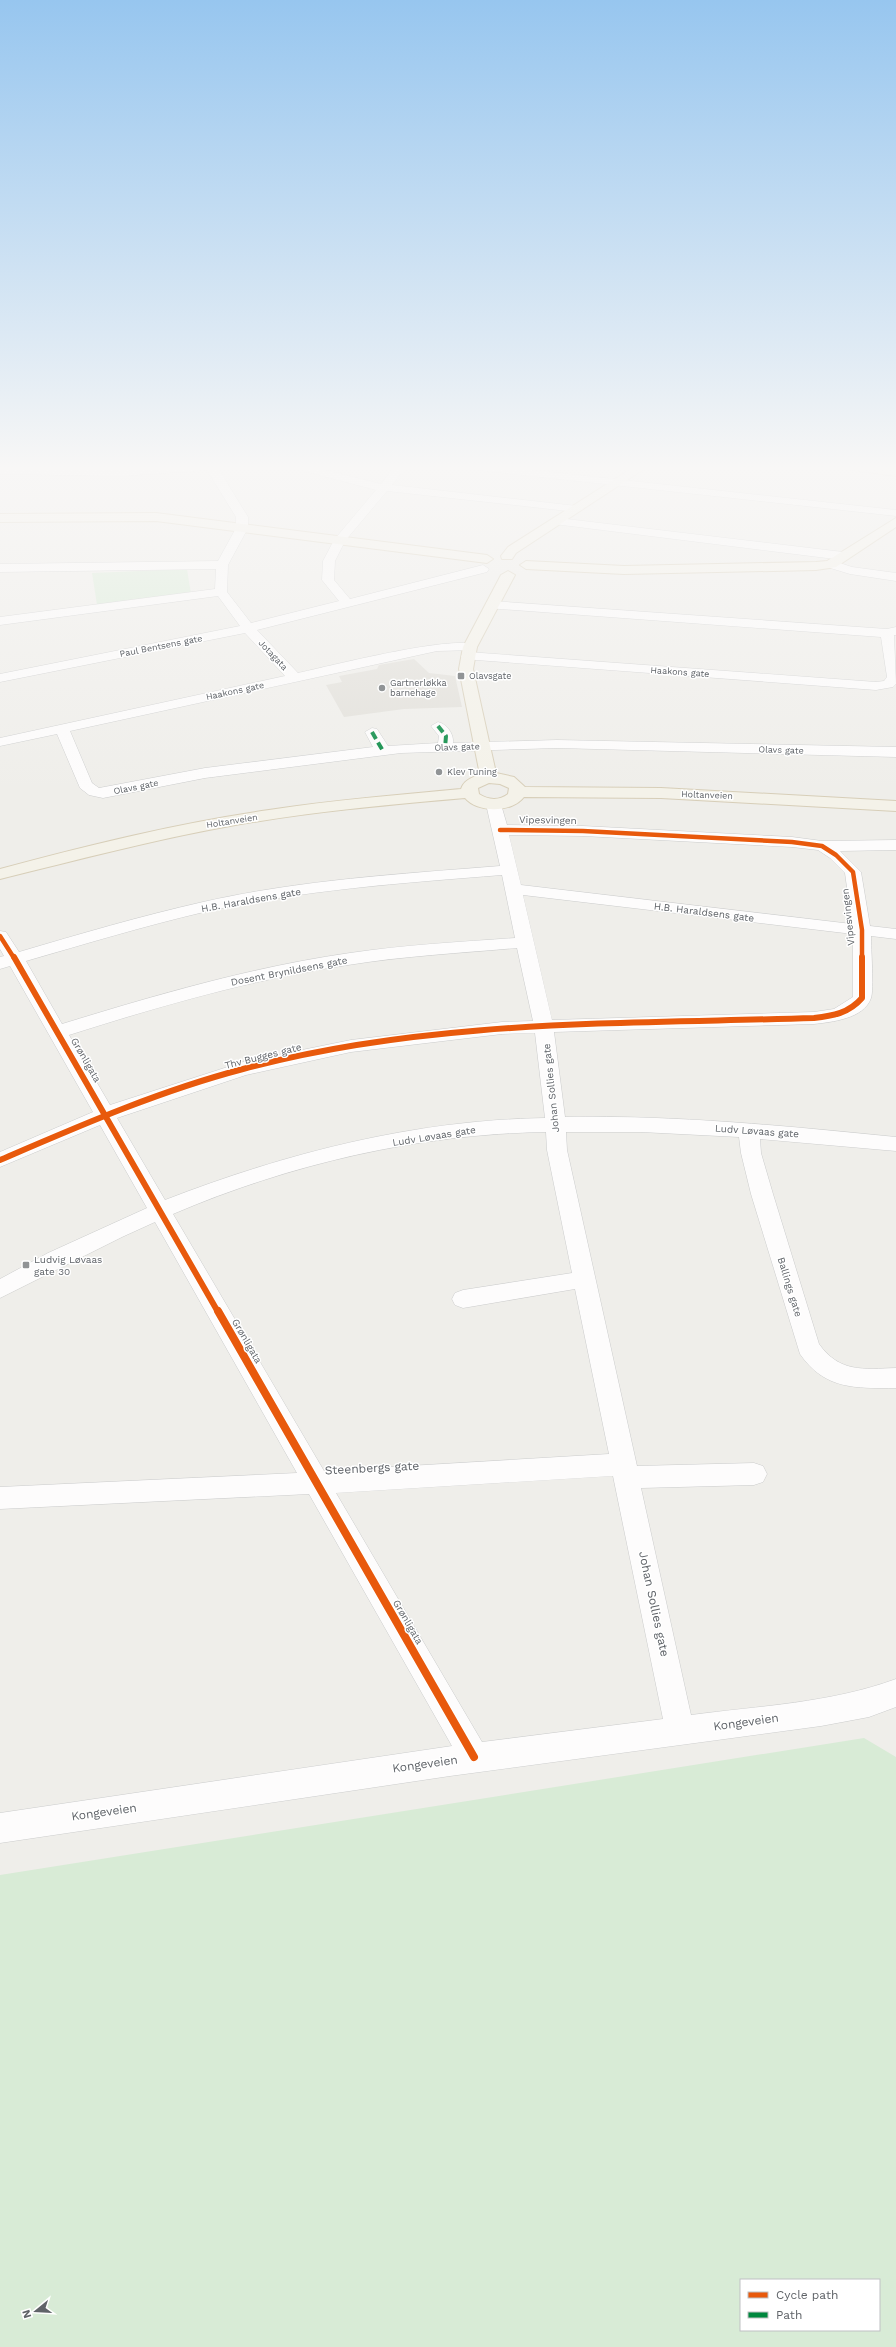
<svg xmlns="http://www.w3.org/2000/svg" width="896" height="2347" font-family="'Work Sans',sans-serif">
  <style>
    .education { fill: #e2e0da }
    .green { fill: #d8ebd6; fill-rule: evenodd }
    .lines { fill: none; stroke-linecap: round; stroke-linejoin: round }
    .minor-casing { stroke: #cbcccc; stroke-width: 1 }
    .major-casing { stroke: #d7ceb8; stroke-width: 2 }
    .minor { fill: #fdfcfc; fill-rule: evenodd }
    .major { fill: #f4f2e9; fill-rule: evenodd }
    .quiet { stroke: #00873e; stroke-width: 4; stroke-dasharray: 8 4; stroke-linecap: butt }
    .cycleway-far2-casing { stroke: #fff; stroke-width: 6 }
    .cycleway-far1-casing { stroke: #fff; stroke-width: 8 }
    .cycleway-casing { stroke: #fff; stroke-width: 10 }
    .cycleway-far2 { stroke: #e8590c; stroke-width: 4.5 }
    .cycleway-far1 { stroke: #e8590c; stroke-width: 6 }
    .cycleway { stroke: #e8590c; stroke-width: 8 }
    .poi-dot { fill: #919496; stroke: #fff; stroke-width: 1.5 }
    .labels { text-anchor: middle; dominant-baseline: central; stroke-width: 3; stroke-linejoin: round; paint-order: stroke }
    .far-street-label { font-size: 9px; fill: #5f6368; stroke: #fff }
    .far-poi-label { font-size: 9px; fill: #5f6368; stroke: #fff; text-anchor: start }
    .street-label { font-size: 10px; fill: #5f6368; stroke: #fff }
    .poi-label { font-size: 10px; fill: #5f6368; stroke: #fff; text-anchor: start }
    .near-street-label { font-size: 12px; fill: #5f6368; stroke: #fff }
  </style>
  <rect width="100%" height="100%" fill="#efeeea"/>
  <polygon class="education" points="414,659 429,673 455,676 462,707 404,709 344,717 326,685 342,682 339,676 377,669 379,665"/>
  <g class="green">
    <polygon points="187,569 191,594 97,605 92,573"/>
    <path d="M864,1738L896,1757V2347H0V1875ZM741,2280H879V2330H741Z"/>
  </g>
  <g class="lines">
    <g class="minor-casing">
      <g id="minor">
        <path d="M186,465H216L248,517V528L228,565L227,592L251,623L339,601L322,580L323,561L334,540L376,490L289,467L288,465H305L381,484L396,465H407L392,485L577,506L583,509L577,512L387,491L345,541L335,561L334,580L350,599L483,565L489,569L487,572L257,630L298,673C322,668 466,631 477,647L475,650L437,651L70,731L92,783L99,788L205,768L373,747L365,732L372,728L377,729L388,746L438,743L439,736L431,726L438,722C447,724 454,734 453,743L557,740L896,747V757L557,748L401,753L205,778L103,798L89,795L80,788L57,734L0,746V738L285,676L245,633L0,682V674L240,626L218,596L0,625V617L215,589L216,569L0,572V564L218,561L236,528V517L207,470L123,476L0,474V468L123,470Z"/>
        <polygon points="454,465 486,465 896,510 896,516 459,468"/>
        <polygon points="558,518 843,552 849,556 843,560 554,524 552,522"/>
        <polygon points="831,560 852,567 896,573 896,581 850,574 827,567 825,564"/>
        <polygon points="492,601 887,629 896,627 896,635 894,635 896,684 893,687 876,690 463,659 461,656 468,652 876,682 884,681 887,677 881,637 487,608 486,605 487,602"/>
        <path d="M494,799L500,801L507,825L583,826L792,837L822,841L896,840V850L840,851L861,872L870,926L896,929V939L871,936C871,948 874,990 871,998C864,1019 831,1022 814,1024L554,1032L565,1117C676,1115 786,1126 896,1137V1151L760,1139L761,1153L773,1194L819,1344C840,1373 863,1369 896,1368V1388C855,1388 825,1390 800,1354L751,1194L741,1153L739,1137L641,1132H566L567,1150L637,1466L754,1463L763,1466L767,1474L763,1482L754,1485L641,1488L691,1715C759,1706 831,1703 896,1679V1707L869,1717L821,1726L450,1776L0,1843V1813L452,1746L309,1494L0,1509V1487L297,1473L155,1222L122,1237L0,1298V1279L48,1253L147,1208L100,1125L0,1167V1152L93,1112L10,966L0,969V957L4,956L0,949V931L6,932L19,952C80,934 141,916 203,902C300,880 400,874 500,866L486,804L488,801ZM509,835L583,836L792,847L818,850L830,858L845,873L852,924L521,885ZM502,875L515,938C460,942 405,945 350,953C252,967 156,995 62,1024L26,961C85,944 144,926 204,912C302,890 402,883 502,875ZM523,895L853,934V997L834,1009L814,1012L552,1020ZM517,948L533,1021L502,1022L351,1040L243,1062L110,1105L69,1035C160,1006 253,979 348,965C404,956 461,953 517,948ZM535,1033L545,1118C415,1120 286,1153 165,1200L117,1118L246,1075L351,1052L502,1034ZM546,1132L547,1150L572,1273L463,1290L455,1293L452,1299L455,1305L463,1308L575,1289L609,1454L324,1471L173,1214C290,1164 419,1134 546,1132ZM613,1476L663,1719L482,1742L336,1493Z"/>
      </g>
    </g>
    <g class="major-casing">
      <g id="major">
        <polygon points="637,465 650,465 516,553 512,559 502,559 501,556 508,547"/>
        <polygon points="833,465 861,465 896,470 896,476 839,468"/>
        <polygon points="156,513 487,555 493,559 487,563 156,521 0,522 0,514"/>
        <polygon points="896,518 896,527 836,567 816,570 624,574 526,569 520,565 526,561 624,566 816,562 827,561"/>
        <path d="M508,571L515,575L477,647L473,669L496,773L514,777L525,787L661,788L896,801V811L661,798L524,797C512,813 477,813 465,798C386,805 308,812 230,826C152,840 77,860 0,879V869C89,845 178,823 269,810C333,800 397,795 461,789C464,780 472,777 480,775L459,669L463,647L501,575ZM489,783L500,784L509,788L508,794C499,801 488,800 479,794L478,788Z"/>
      </g>
    </g>
    <use href="#minor" class="minor"/>
    <use href="#major" class="major"/>
    <g class="quiet">
      <polyline points="438,726 446,736 445,748"/>
      <polyline points="372,732 383,751"/>
    </g>
    <g class="cycleway-far2-casing">
      <g id="cycleway-far2">
        <polyline points="500,830 583,831 792,842 822,846 836,855 853,872 862,930 862,958"/>
        <polyline points="0,936 14,958"/>
      </g>
    </g>
    <g class="cycleway-far1-casing">
      <g id="cycleway-far1">
        <polyline points="14,957 218,1312"/>
        <path d="M0,1160C79,1126 159,1091 243,1069C428,1019 624,1024 814,1018C833,1016 849,1013 862,998V957"/>
      </g>
    </g>
    <g class="cycleway-casing">
      <polyline id="cycleway" points="218,1311 474,1757"/>
    </g>
    <use href="#cycleway-far2" class="cycleway-far2"/>
    <use href="#cycleway-far1" class="cycleway-far1"/>
    <use href="#cycleway" class="cycleway"/>
  </g>
  <linearGradient id="sky" x2="0" y2="1"><stop stop-color="#97c6ef"/><stop offset="0.59" stop-color="#f8f7f6"/><stop offset="1" stop-color="#f8f7f6" stop-opacity="0"/></linearGradient>
  <rect width="896" height="793" fill="url(#sky)"/>
  <g class="poi-dot">
    <rect x="457" y="672" width="8" height="8" rx="2"/>
    <circle cx="382" cy="688" r="4"/>
    <circle cx="439" cy="772" r="4"/>
    <rect x="22" y="1261" width="8" height="8" rx="2"/>
  </g>
  <g class="labels">
    <g class="far-street-label">
      <text transform="translate(161 646) rotate(-11)">Paul Bentsens gate</text>
      <text transform="translate(273 655) rotate(47)">Jotagata</text>
      <text transform="translate(680 672) rotate(4)">Haakons gate</text>
      <text transform="translate(235 691) rotate(-12)">Haakons gate</text>
      <text transform="translate(457 747) rotate(-2)">Olavs gate</text>
      <text transform="translate(781 750) rotate(2)">Olavs gate</text>
      <text transform="translate(136 787) rotate(-11)">Olavs gate</text>
      <text transform="translate(707 795) rotate(2)">Holtanveien</text>
      <text transform="translate(232 821) rotate(-9)">Holtanveien</text>
    </g>
    <g class="far-poi-label">
      <text x="469" y="676">Olavsgate</text>
      <text x="390" y="683">Gartnerløkka<tspan x="390" dy="10">barnehage</tspan></text>
      <text x="447" y="772">Klev Tuning</text>
    </g>
    <g class="street-label">
      <text transform="translate(548 820) rotate(1)">Vipesvingen</text>
      <text transform="translate(251 900) rotate(-10)">H.B. Haraldsens gate</text>
      <text transform="translate(704 912) rotate(7)">H.B. Haraldsens gate</text>
      <text transform="translate(848 917) rotate(-96)">Vipesvingen</text>
      <text transform="translate(289 971) rotate(-11)">Dosent Brynildsens gate</text>
      <text transform="translate(263 1056) rotate(-14)">Thv Bugges gate</text>
      <text transform="translate(86 1060) rotate(60)">Grønligata</text>
      <text transform="translate(551 1088) rotate(-96)">Johan Sollies gate</text>
      <text transform="translate(757 1131) rotate(4)">Ludv Løvaas gate</text>
      <text transform="translate(434 1136) rotate(-9)">Ludv Løvaas gate</text>
      <text transform="translate(790 1287) rotate(73)">Ballings gate</text>
      <text transform="translate(247 1341) rotate(60)">Grønligata</text>
      <text transform="translate(408 1622) rotate(60)">Grønligata</text>
    </g>
    <g class="poi-label">
      <text x="34" y="1259">Ludvig Løvaas<tspan x="34" dy="12">gate 30</tspan></text>
    </g>
    <g class="near-street-label">
      <text transform="translate(372 1468) rotate(-3)">Steenbergs gate</text>
      <text transform="translate(654 1604) rotate(78)">Johan Sollies gate</text>
      <text transform="translate(746 1722) rotate(-8)">Kongeveien</text>
      <text transform="translate(425 1764) rotate(-8)">Kongeveien</text>
      <text transform="translate(104 1812) rotate(-8)">Kongeveien</text>
    </g>
  </g>
  <rect x="740" y="2279" width="140" height="52" fill="#ffffff" stroke="#bfc1c3"/>
  <rect x="748" y="2292" width="20" height="6" fill="#e8590c" stroke="#bfc1c3"/>
  <text x="776" y="2299" font-size="12" fill="#5f6368">Cycle path</text>
  <rect x="748" y="2312" width="20" height="6" fill="#00873e" stroke="#bfc1c3"/>
  <text x="776" y="2319" font-size="12" fill="#5f6368">Path</text>
  <g transform="translate(36 2311) rotate(252)" stroke="#ffffff" stroke-width="3" paint-order="stroke">
  <path d="M0-3L7 15L0 10L-7 15Z" fill="#5f6368"/>
  <text y="-6" font-size="11" font-weight="bold" text-anchor="middle" fill="#5f6368">N</text>
  </g>
</svg>
